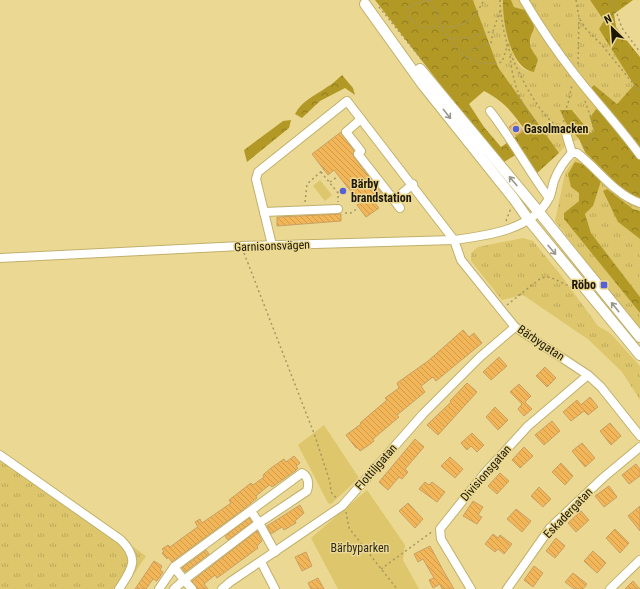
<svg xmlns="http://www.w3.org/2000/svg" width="640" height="589" font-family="'Roboto Condensed',sans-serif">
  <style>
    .grass { fill: url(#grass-tufts) }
    .forest { fill: url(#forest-crowns); fill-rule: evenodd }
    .park { fill: #ddc66b }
    .building { fill: url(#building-back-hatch); stroke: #c9a064 }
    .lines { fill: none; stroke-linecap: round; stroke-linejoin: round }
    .minor-casing { stroke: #c1b06b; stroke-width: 10 }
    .major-casing { stroke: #c1b06b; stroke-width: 12 }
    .path { stroke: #a59761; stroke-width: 1.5; stroke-dasharray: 2 3; stroke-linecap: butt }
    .minor { stroke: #fff; stroke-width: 8 }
    .major { stroke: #fff; stroke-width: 10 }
    .oneway { stroke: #99968c }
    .poi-dot { fill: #575fd6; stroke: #ebd993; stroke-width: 1.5 }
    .labels { text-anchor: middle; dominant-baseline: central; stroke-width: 3; stroke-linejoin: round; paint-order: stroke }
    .poi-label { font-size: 12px; font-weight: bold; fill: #1d1600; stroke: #ebd993; text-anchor: start }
    .street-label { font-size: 12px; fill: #1d1600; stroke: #ebd993 }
    .park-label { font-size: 12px; fill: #2f2a18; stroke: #ebd993 }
  </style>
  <defs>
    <pattern id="grass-tufts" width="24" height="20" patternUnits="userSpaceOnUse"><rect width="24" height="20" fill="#ddc66b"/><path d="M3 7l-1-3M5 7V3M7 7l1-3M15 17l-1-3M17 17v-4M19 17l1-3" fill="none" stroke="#bda95b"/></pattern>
    <pattern id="forest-crowns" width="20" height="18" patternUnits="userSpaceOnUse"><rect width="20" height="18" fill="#b29926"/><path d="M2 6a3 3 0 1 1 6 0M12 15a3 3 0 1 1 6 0" fill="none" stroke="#907c1e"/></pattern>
    <pattern id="building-back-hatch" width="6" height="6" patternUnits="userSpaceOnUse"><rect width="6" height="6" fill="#f2b659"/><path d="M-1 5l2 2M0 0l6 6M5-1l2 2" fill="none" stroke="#cf9c4c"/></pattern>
  </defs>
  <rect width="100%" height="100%" fill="#ebd993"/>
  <g class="grass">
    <path d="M473,0H503C502,15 510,54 520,66C523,70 529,71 534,72L538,60L530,47L531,37L524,10L514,7L511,0H590L604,22L599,29L635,85L617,104L594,85L589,89L609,118L596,109L594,131L591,133L573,110L567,125L579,139L567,144L559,153L498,67Z"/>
    <polygon points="585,152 622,189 640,200 640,211 633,209 607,189 618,222 640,239 640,297 591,233 585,214 593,206 579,193 579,201 564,213 564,219 640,313 640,331 555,221 565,173 574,160"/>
    <polygon points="523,238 533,241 560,274 598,326 610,333 640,366 640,400 622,372 589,340 523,295 502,300 471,261 471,253 478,247"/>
    <polygon points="0,452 146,556 124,589 0,589"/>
  </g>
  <g class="forest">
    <path d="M375,0H473L498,67L559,153L535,175L522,151L504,162L450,97ZM484,91C505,102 512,112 525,130L501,147L484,127L469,104Z"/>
    <path d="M503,0H511L514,7L528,11C540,34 530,26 530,44C530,50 536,54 538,60L534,72C510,70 502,19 503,0Z"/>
    <polygon points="590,0 633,0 614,14 616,27 640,57 640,200 622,189 585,152 579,139 567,125 560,110 572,110 591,133 594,131 590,118 596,109 609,118 589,90 594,85 617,104 634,85 599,29 604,21"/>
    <path d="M342,75L353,88L355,95L345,88L320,101L302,118L295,114C302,100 315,96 327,87C333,84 337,79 342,75Z"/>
    <polygon points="291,120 289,128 247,162 244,150 283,121"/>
    <path d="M575,162C586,164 593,172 601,181L593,206L585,214L591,233L640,297V313L564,219V213L579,201V193L571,187L568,174Z"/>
    <polygon points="607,189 633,209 640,211 640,239 618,222 603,191"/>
  </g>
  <g class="park">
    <polygon points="320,180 332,195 325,201 313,186"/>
    <polygon points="324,425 359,478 331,504 328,503 298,445"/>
    <polygon points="367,490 405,545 403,560 419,589 338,589 311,538"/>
  </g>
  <g class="building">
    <polygon points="516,122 523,131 516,136 509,127"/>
    <polygon points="341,132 354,151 354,157 383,195 374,202 379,208 366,217 357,205 360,203 334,170 328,175 312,154"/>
    <polygon points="341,214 341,221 277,226 277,217"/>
    <polygon points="463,330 469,337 474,333 482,343 436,381 433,377 421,386 425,392 397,415 399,417 373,439 374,441 369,445 360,451 358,448 356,448 346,435 361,424 360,423 387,400 385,398 399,388 397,383 428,361"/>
    <polygon points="499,357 507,366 491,380 483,372"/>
    <polygon points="545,367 556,378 547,387 536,376"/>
    <polygon points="467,383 477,392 438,435 427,425 451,402 450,401"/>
    <polygon points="519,384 531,396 525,402 532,409 524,416 518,409 522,404 510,392"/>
    <polygon points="590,397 598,407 588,415 584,411 571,421 563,412 577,400 581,405"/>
    <polygon points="495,407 508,420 498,430 486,417"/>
    <polygon points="552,421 560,431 544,445 535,435"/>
    <polygon points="610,423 621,436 611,445 600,431"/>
    <polygon points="472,433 484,445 477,452 471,446 467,450 461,443"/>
    <polygon points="415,439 424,447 405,469 408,472 402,479 399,477 388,490 379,482"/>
    <polygon points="582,443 595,458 585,467 572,451"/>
    <polygon points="524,447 533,456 520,468 512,460"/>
    <polygon points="294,456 300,463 296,466 298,468 295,471 272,487 270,485 268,486 256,496 257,498 245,508 173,561 172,562 168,557 167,559 162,553 164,552 162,549 168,545 170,547 196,528 198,527 195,522 200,519 202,523 231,503 229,500 251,483 253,485 264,477 263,475 271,468 284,459 286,462"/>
    <polygon points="450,457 463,469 455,478 441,466"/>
    <polygon points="561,463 573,476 565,485 552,472"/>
    <polygon points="636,464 640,469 640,476 629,484 622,475"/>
    <polygon points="500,473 509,481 497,494 488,486"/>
    <polygon points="425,482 429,485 432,482 445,492 437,502 419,489"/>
    <polygon points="609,486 617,497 604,507 595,496"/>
    <polygon points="539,487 551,499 543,507 531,496"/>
    <polygon points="473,501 483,507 478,515 482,517 477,524 463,516"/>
    <polygon points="408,503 423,519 415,528 399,511"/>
    <polygon points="300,505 304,513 295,521 296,523 284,530 282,527 271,534 267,526"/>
    <polygon points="640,506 640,531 628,516"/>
    <polygon points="516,509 531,521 522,532 507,519"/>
    <polygon points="581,511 589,520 576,532 568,523"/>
    <polygon points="249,518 252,522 228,540 225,536"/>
    <polygon points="615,529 629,543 620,553 606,538"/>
    <polygon points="257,531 262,541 257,546 258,548 217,578 215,575 204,584 208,589 197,589 192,581"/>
    <polygon points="493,534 498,538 500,535 512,544 504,554 498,549 495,552 485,544"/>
    <polygon points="556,538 565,546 555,558 546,551"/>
    <polygon points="430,546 444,572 454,589 442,589 440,584 433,588 429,580 434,578 423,559 418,562 414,554"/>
    <polygon points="206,550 209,554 185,572 182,568"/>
    <polygon points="593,551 606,563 597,573 584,561"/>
    <polygon points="306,552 312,566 302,571 295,557"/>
    <polygon points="154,561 162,566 160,570 163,572 157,581 153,579 146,589 135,589"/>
    <polygon points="534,566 543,573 533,587 524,580"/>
    <polygon points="573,573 587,584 583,589 574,589 565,582"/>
    <polygon points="318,578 324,589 311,589 308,583"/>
    <polygon points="633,581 640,589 625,589"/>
  </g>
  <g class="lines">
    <g class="minor-casing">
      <g id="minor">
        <path d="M524,0C540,27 557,52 576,76C597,103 620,127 640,155"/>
        <path d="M490,111C512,139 528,170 549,198"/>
        <polyline points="361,119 346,132 361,151 358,154 394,200"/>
        <polyline points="565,130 572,153"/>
        <polyline points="400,208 394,200 413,184"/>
        <polyline points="264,212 338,209"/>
        <polyline points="272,245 256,179 258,172 347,101 454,240 461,260 515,327 588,375 601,387 640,436"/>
        <path d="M0,258L241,246L454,240C485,236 533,230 549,198C552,193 552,186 554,181C558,170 564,161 572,153H577C597,168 615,195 640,203"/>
        <path d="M0,455L121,540C140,559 132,569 119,589"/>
        <polyline points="261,562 275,589"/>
        <polyline points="174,567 184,580 259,523 275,552"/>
        <path d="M159,589L174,567L302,473C309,477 309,484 307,491L259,523L251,511"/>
        <polyline points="174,589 184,580 192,589"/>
        <polyline points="222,589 230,582 342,506 423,414 480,357 515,327"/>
        <polyline points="471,589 441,539 440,529 484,474 528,426 588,375"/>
        <polyline points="507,589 550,528 604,477 640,447"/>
        <polyline points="610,589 640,560"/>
      </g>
    </g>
    <g class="major-casing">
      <g id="major">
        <polyline points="365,4 423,85 514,199 528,219 640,355"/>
        <polyline points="420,69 538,211 640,337"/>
      </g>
    </g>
    <g class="path">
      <path d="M429,0C422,3 414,1 409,8C403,15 416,25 422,27C427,28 433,27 438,26L449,38H469L493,31L500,11"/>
      <path d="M431,0L442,28C466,26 473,21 484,0"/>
      <path d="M500,0C500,15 505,41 511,55C519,74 540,117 558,126"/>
      <polyline points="576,0 579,18 586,29 601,44 640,92"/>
      <polyline points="612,0 622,28 640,52"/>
      <polyline points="379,7 422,60"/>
      <path d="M449,38C461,58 479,67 502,62L508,44"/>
      <path d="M510,56C512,79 521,109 538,125L558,128"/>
      <polyline points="467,58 471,50 491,43 493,32"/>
      <polyline points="578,64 579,18"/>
      <polyline points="564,122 563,118 569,100 572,84"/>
      <polyline points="583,148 592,139 593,124 585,101"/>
      <polyline points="321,172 338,193 338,202"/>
      <polyline points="330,182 337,177"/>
      <polyline points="338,193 345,186"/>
      <polyline points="305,202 307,184 324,169"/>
      <polyline points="345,213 351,213 358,208"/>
      <polyline points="506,221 511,208"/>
      <polyline points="244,253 315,436 330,482 331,492 337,499"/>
      <polyline points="507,305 541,278 550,277 573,288"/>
      <polyline points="346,512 349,528 397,589"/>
      <polyline points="381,569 433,531"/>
    </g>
    <use href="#minor" class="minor"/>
    <use href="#major" class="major"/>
  </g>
  <defs><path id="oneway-shaft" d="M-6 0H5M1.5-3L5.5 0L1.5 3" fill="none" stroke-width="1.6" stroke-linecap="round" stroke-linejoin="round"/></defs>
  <g class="oneway">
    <use href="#oneway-shaft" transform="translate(447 114) rotate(52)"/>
    <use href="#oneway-shaft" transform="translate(513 181) rotate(-130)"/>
    <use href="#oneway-shaft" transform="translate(552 250) rotate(50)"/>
    <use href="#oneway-shaft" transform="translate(615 307) rotate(-129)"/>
  </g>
  <g class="poi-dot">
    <circle cx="516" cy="129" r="4"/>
    <circle cx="343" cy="191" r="4"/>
    <rect x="600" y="281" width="8" height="8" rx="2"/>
  </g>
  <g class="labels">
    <g class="poi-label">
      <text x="524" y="129">Gasolmacken</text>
      <text x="351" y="184">Bärby<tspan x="351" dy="14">brandstation</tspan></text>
      <text x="596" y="285" text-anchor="end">Röbo</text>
    </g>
    <g class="street-label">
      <text transform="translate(272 246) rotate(-2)">Garnisonsvägen</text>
      <text transform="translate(541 343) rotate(34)">Bärbygatan</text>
      <text transform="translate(376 467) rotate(-49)">Flottiljgatan</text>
      <text transform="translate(486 473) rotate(-49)">Divisionsgatan</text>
      <text transform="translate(568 513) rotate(-46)">Eskadergatan</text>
    </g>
    <g class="park-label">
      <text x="360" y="548">Bärbyparken</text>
    </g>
  </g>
  <g transform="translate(612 28) rotate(335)" stroke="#ebd993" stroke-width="3" paint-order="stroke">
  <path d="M0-3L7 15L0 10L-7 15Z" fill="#1d1600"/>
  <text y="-6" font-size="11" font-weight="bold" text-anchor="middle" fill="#1d1600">N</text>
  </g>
</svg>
